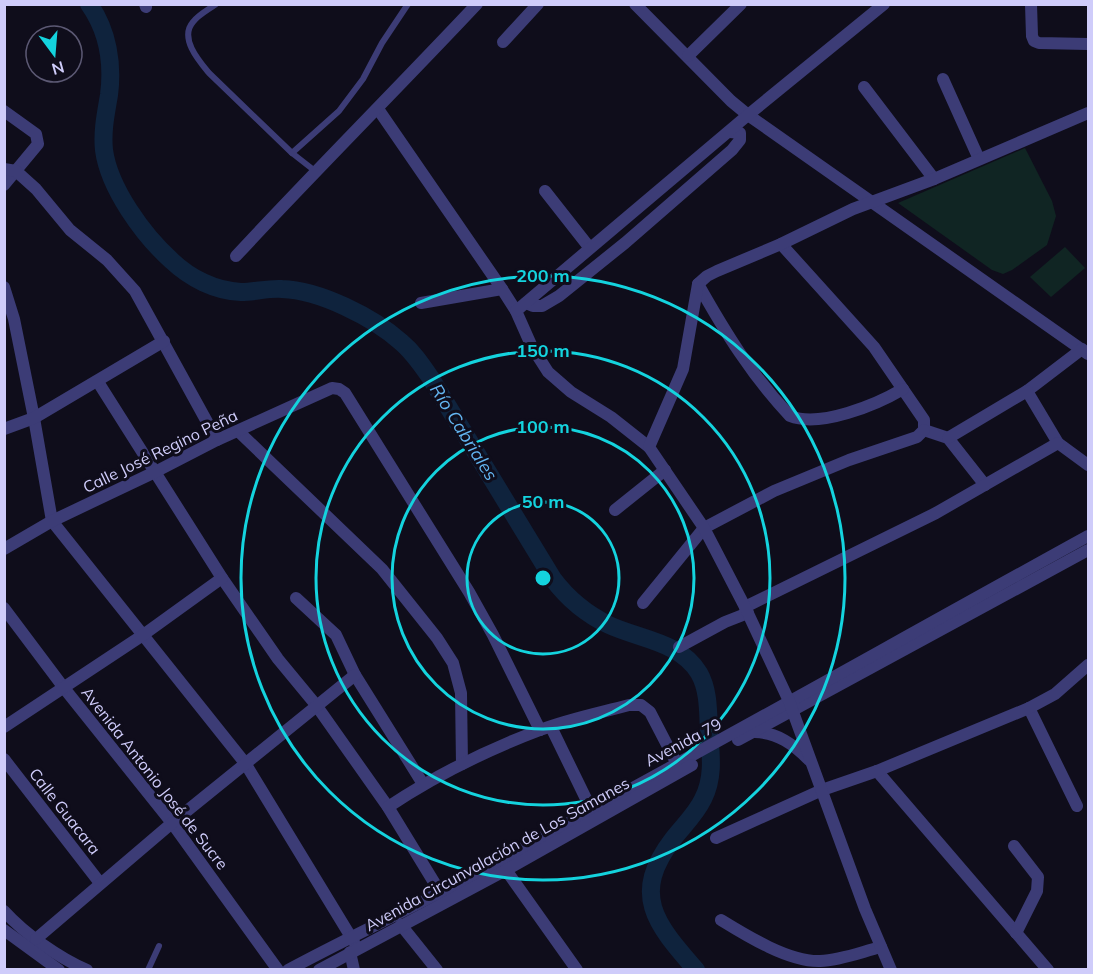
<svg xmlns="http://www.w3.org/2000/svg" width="1093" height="974" font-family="Mulish,sans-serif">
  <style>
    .green { fill: #102523 }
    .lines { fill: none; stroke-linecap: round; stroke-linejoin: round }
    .river { stroke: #0f233d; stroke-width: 18 }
    .lane { stroke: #3c3c76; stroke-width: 6 }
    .street { stroke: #3c3c76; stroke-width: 12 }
    .ring { fill: none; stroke: #14d3de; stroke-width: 3 }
    .labels { text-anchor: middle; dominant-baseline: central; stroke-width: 6; stroke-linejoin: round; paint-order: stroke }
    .street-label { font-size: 16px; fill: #cfccfa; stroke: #0f0d1b }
    .water-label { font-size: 18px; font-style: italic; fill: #63b5f1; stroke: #0f0d1b }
    .centre { fill: #14d3de; stroke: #0f0d1b; stroke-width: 3 }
    .ring-label { font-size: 18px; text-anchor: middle; font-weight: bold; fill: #14d3de; stroke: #0f0d1b; stroke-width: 6; stroke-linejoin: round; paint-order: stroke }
  </style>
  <rect width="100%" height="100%" fill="#0f0d1b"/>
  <g class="green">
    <polygon points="1025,148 1052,201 1056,216 1047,245 1012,270 1003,274 992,270 898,203"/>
    <polygon points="1065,247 1085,268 1051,297 1030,277"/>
  </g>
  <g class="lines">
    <path class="river" d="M89,4C108,31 113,64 109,95C106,113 102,131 104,150C109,188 143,235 172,261C190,278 215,291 241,292C255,292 268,288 282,289C319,290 373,317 401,342C413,352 421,364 430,377L553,579C568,599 586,614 609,625C639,639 681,642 699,673C709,690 708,713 709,732C711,755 714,778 703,799C696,814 683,826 673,839C630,895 656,924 696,970"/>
    <g class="lane">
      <path d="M216,4C208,10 198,15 193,22C179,38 199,61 209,73L292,153L315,171"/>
      <polyline points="292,153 339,111 363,79 382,43 408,4"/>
      <polyline points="148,970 159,946"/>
    </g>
    <g class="street">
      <polyline points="145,4 146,7"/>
      <polyline points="635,4 731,101 748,115 1088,354"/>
      <polyline points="1031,4 1032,36 1034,41 1039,43 1088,44"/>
      <polyline points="503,42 538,4"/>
      <polyline points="688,56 741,4"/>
      <polyline points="943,79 979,159"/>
      <polyline points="864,87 934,179"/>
      <polyline points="378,109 502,289"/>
      <polyline points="4,111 36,134 38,144 4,185"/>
      <polyline points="4,169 16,171 36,189 70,230 107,260 135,291 217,440"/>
      <polyline points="545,191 589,247"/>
      <polyline points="781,244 874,347 924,420 924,430 948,438 985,485"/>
      <path d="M236,256C315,171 397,89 477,4"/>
      <path d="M698,284C725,332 752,376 790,416C820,428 876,405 903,389"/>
      <polyline points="4,287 14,319 34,418 52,521 245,763 354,942"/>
      <polyline points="421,303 502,289 516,311 532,347 548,372 571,392 611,417 649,447"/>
      <polyline points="526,303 533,306 542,306 559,296 625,243 732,150 740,140 740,133 730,132"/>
      <polyline points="516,311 748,115 884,4"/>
      <polyline points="98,382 222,578 278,659 316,705 388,807 440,892"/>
      <polyline points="1027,391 1082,349"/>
      <polyline points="4,429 34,418 164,341"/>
      <polyline points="238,431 382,569 437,638 453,663 461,693 462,764"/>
      <polyline points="948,438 1027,391 1058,443 1088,465"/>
      <polyline points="615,510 665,470"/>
      <polyline points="4,549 52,521 155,472 217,440 332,388 339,389 345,393 469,592 493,635 540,730"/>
      <polyline points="296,598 336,635 355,675 423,784"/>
      <polyline points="643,603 704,528 774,491 849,460 917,437 924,430"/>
      <polyline points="745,607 936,513 1058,443"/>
      <polyline points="4,608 64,688 172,823 278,970"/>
      <polyline points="679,647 725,622 748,613"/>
      <polyline points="1029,708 1077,806"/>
      <polyline points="4,727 143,635 222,578"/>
      <polyline points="551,727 591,809"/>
      <path d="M755,732C778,733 793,744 809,760"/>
      <polyline points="738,740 1088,550"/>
      <polyline points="4,759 100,883"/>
      <polyline points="877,771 1048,970"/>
      <path d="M388,807C436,775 487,750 540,730C569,719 599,713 629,705H641L650,712L677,764"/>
      <polyline points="716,838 822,790 877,771 1029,708 1055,694 1088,665"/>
      <polyline points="1014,846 1038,877 1037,891 1016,933"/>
      <polyline points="506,870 577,970"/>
      <path d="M4,911C25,934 59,958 87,970"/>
      <path d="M721,920C747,936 789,962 820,961C841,960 861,952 881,947"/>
      <polyline points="401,925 437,970"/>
      <polyline points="4,930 59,970"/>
      <polyline points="36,939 172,823 355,675"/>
      <polyline points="350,952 354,970"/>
      <path d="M288,970C338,943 389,919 439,893C657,777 872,655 1088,536"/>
      <polyline points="319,970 506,870 692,765"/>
      <polyline points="891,970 865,909 789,701 745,607 704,528 649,447 683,369 698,284 707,276 717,271 781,244 853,209 934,179 1088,113"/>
    </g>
  </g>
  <g class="ring">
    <circle cx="543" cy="578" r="76"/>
    <circle cx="543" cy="578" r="151"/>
    <circle cx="543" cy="578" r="227"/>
    <circle cx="543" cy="578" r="302"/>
  </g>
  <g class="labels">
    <g class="street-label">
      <text transform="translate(160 451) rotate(-26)">Calle José Regino Peña</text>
      <text transform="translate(683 742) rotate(-28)">Avenida 79</text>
      <text transform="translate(155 778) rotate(52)">Avenida Antonio José de Sucre</text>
      <text transform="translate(65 811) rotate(52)">Calle Guacara</text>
      <text transform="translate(497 854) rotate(-29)">Avenida Circunvalación de Los Samanes</text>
    </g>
    <g class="water-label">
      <text transform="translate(464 432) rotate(58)">Río Cabriales</text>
    </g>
  </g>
  <circle cx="543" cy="578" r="9" class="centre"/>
  <g class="ring-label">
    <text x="543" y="282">200 m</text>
    <text x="543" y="357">150 m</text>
    <text x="543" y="433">100 m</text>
    <text x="543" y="508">50 m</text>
  </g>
  <rect width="1093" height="974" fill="none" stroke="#cfccfa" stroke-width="12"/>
  <g transform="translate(54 54) rotate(164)"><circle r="28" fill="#0f0d1b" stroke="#5c5974" stroke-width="1.5"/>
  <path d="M0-4.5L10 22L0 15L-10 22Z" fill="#14d3de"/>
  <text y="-9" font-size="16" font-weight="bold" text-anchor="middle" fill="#cfccfa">N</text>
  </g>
</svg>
